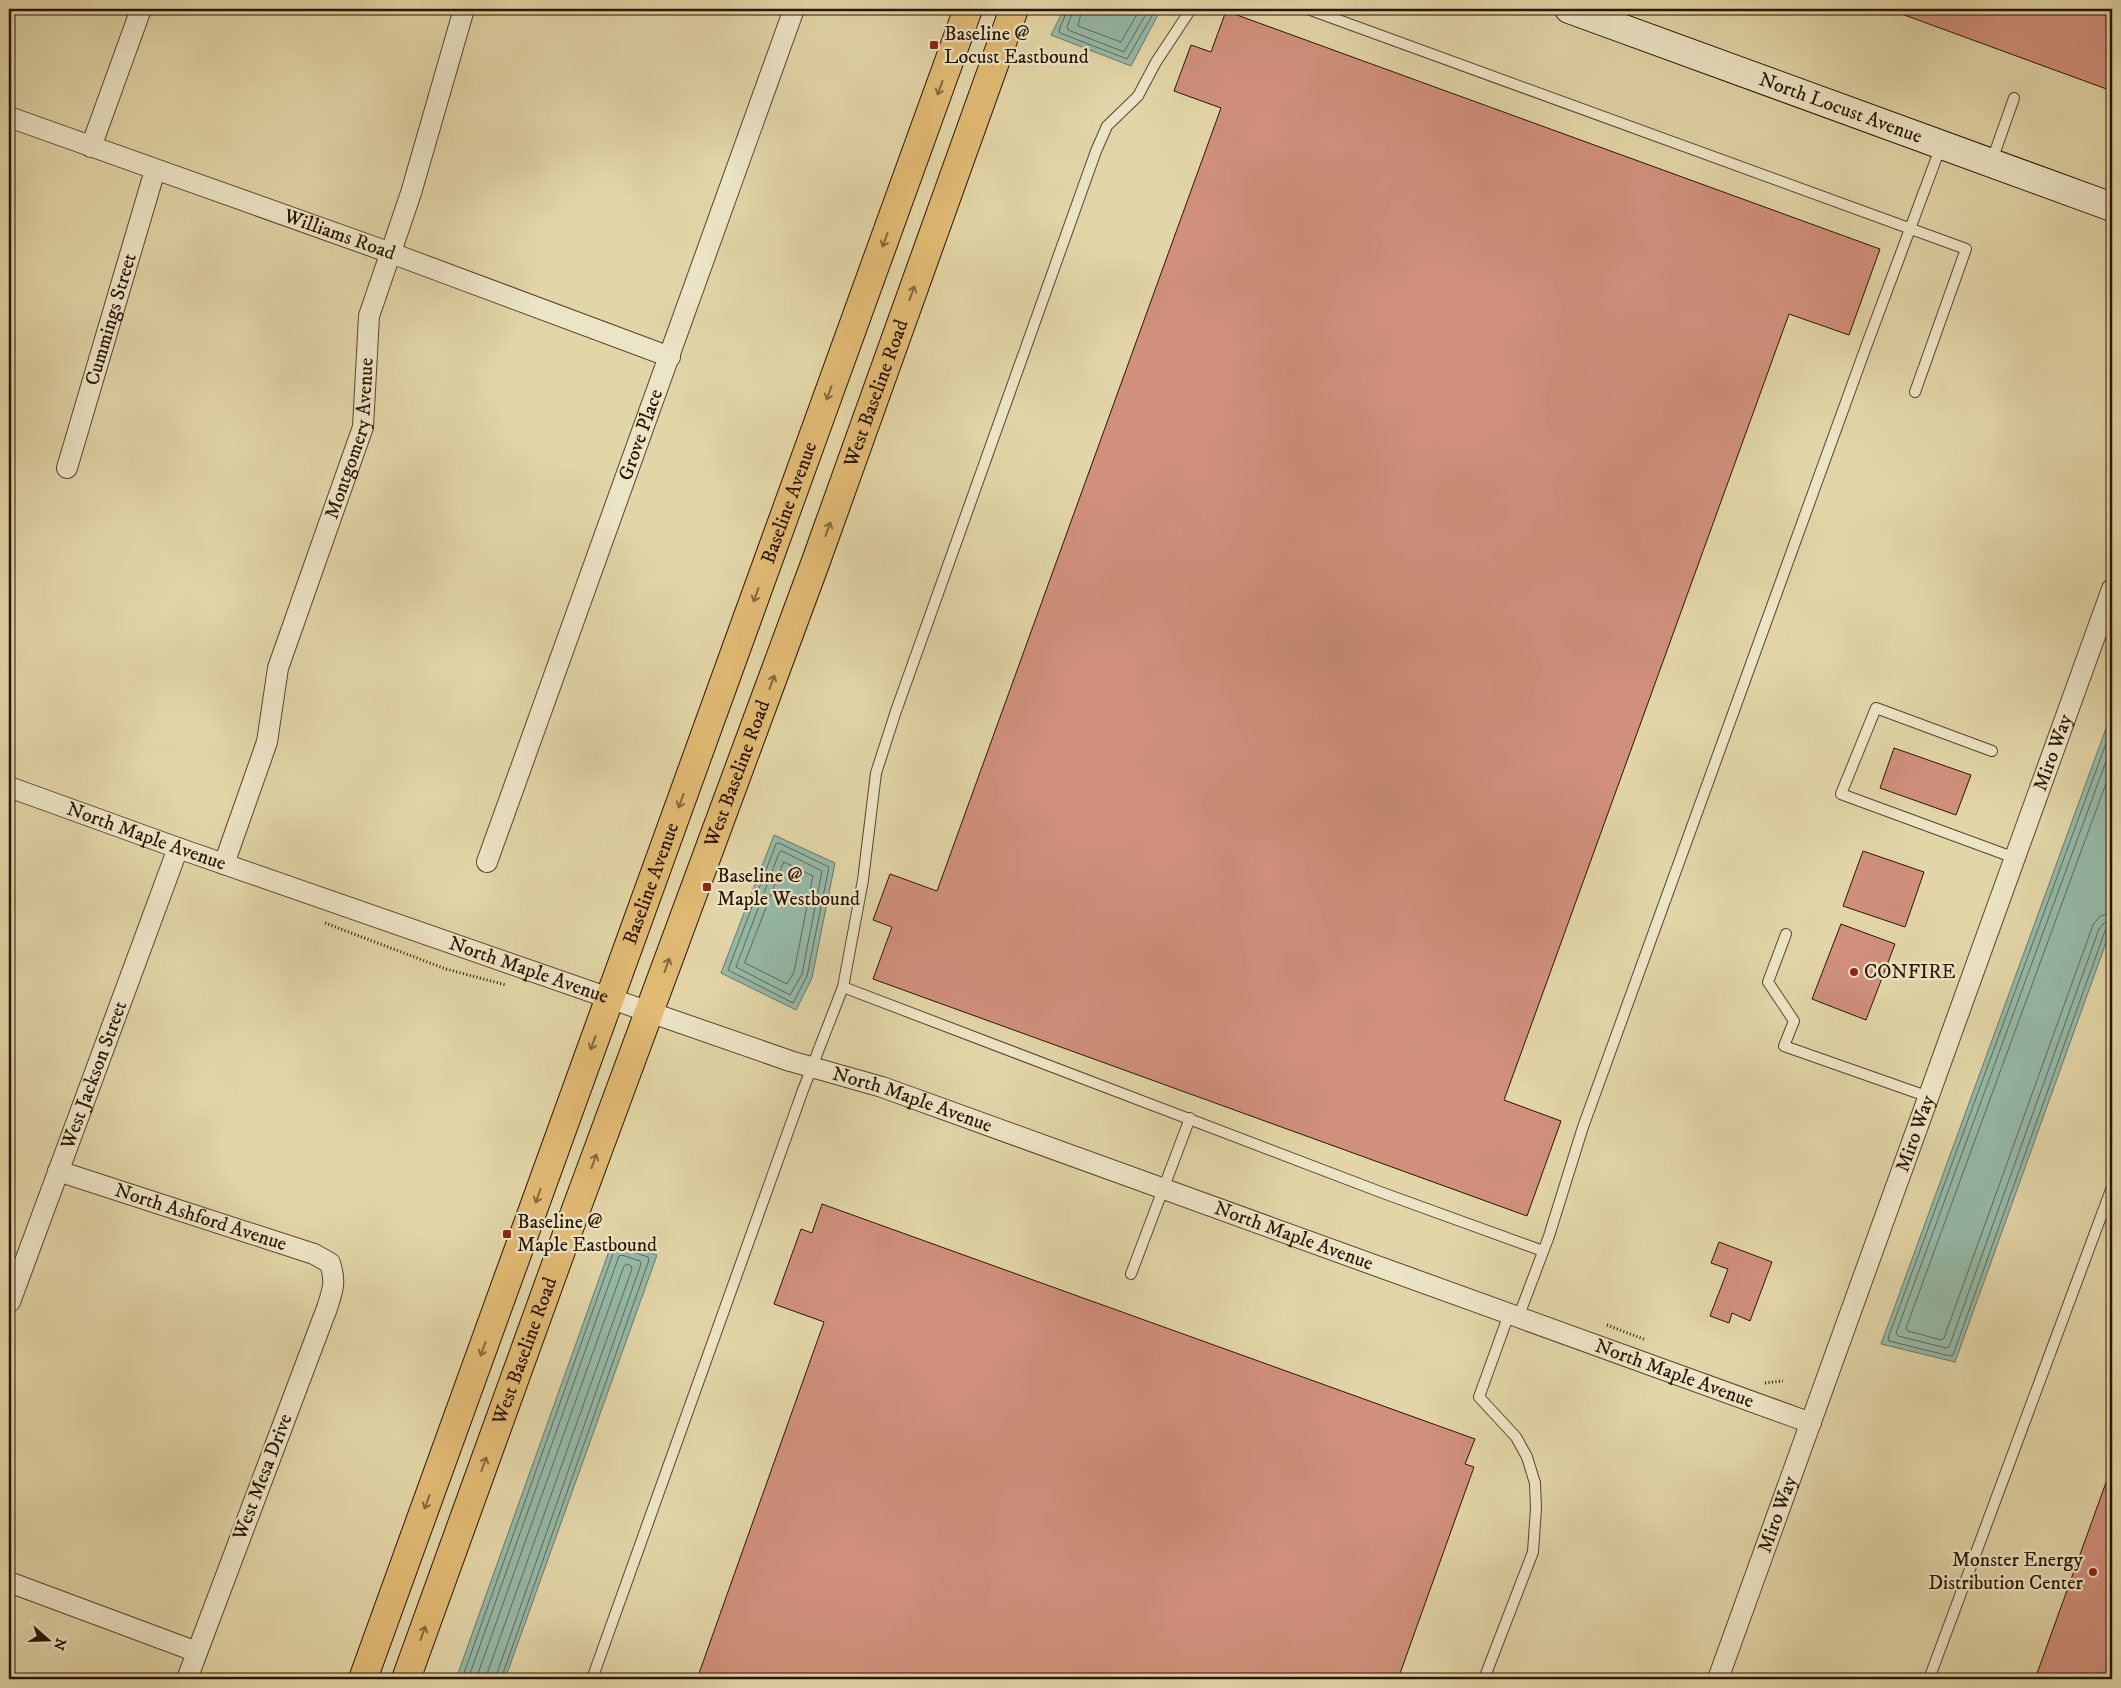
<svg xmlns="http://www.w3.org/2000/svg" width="2121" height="1688" font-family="'IM FELL DW Pica',serif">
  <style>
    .water { fill: #95b9a8; stroke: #6a7765 }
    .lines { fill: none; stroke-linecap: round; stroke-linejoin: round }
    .shore { stroke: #606754; stroke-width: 1 }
    .building { fill: #d0907c; stroke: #2a1500 }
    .lane-casing { stroke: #58452a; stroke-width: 12 }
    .street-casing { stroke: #58452a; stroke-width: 22 }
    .secondary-casing { stroke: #2a1500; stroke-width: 30 }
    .primary-casing { stroke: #2a1500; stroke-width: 30 }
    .path { stroke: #2a1500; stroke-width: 3; stroke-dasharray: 1 2.5; stroke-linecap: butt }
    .lane { stroke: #ece4c6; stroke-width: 10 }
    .street { stroke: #ece4c6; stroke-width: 20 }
    .secondary { stroke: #ece4c6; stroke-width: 28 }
    .primary { stroke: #e1ba74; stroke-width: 28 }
    .oneway { stroke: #86683a }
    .poi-dot { fill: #8f2418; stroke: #ece4c6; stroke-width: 2 }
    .labels { text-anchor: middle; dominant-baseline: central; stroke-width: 4.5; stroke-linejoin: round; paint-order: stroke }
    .poi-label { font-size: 20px; fill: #2a1500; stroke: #ece4c6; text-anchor: start }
    .street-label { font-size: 20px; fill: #2a1500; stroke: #ece4c6 }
  </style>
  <rect width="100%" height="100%" fill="#e2d5a7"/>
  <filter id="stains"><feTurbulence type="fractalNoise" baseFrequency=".004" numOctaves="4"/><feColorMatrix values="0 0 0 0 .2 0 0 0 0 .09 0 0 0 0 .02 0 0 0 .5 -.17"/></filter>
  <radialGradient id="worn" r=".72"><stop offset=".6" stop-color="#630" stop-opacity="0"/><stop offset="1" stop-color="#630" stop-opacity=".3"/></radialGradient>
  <g class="water">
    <polygon points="1064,9 1161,9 1131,66 1051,35"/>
    <polygon points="2112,712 2112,926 1955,1362 1881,1344"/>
    <polygon points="774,835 835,863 812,978 796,1010 721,973"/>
    <polygon points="613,1240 657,1255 505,1679 456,1679"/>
  </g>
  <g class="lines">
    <g class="shore">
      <polyline points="1068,9 1059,30 1060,33 1127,59 1156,9"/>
      <polyline points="1074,9 1067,27 1068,30 1124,52 1149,9"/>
      <polyline points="1082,9 1078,26 1121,42 1140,9"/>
      <polyline points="2112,727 1888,1338 1889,1341 1950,1356 1953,1355 2105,931 2108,927 2112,927"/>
      <polyline points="2112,745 1896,1333 1898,1336 1946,1348 1949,1347 2099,929 2104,923 2112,921"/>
      <polyline points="2112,767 1906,1328 1908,1331 1941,1340 1944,1338 2093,925 2100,916 2112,913"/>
      <polygon points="779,843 829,867 807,976 793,1003 728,970 776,844"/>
      <polygon points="782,851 822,871 802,974 790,995 736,967 779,853"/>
      <polygon points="784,862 813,876 794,972 787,984 745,963"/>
      <polyline points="462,1679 615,1248 618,1247 648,1257 649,1260 501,1679"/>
      <polyline points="468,1679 619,1256 622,1255 640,1261 641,1264 495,1679"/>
      <polyline points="476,1679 624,1266 627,1264 631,1266 632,1269 488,1671 487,1679"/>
    </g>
  </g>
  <g class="building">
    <polygon points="1888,9 2112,9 2112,91"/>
    <polygon points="1226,11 1880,249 1849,335 1789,314 1504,1100 1561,1121 1527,1216 873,979 892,927 873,920 890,874 937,891 1221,108 1174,91 1191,45 1211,52"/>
    <polygon points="1894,748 1971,775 1956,815 1880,788"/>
    <polygon points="1863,851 1924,872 1905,927 1843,906"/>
    <polygon points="1841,924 1895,944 1866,1020 1812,999"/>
    <polygon points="822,1204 1475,1439 1465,1464 1474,1467 1398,1679 697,1679 824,1322 774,1304 801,1229 812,1233"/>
    <polygon points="1719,1242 1772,1262 1750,1321 1732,1313 1729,1323 1710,1316 1728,1269 1711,1263"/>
    <polygon points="2112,1466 2112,1679 2035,1679"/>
  </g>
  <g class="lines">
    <g class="lane-casing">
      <g id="lane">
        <polyline points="1308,9 1966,249 1915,392"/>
        <polyline points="1991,163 2014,98"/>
        <polyline points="1992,751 1876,708 1841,794 2015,858"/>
        <polyline points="1786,934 1768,982 1794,1021 1784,1046 1929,1097"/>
        <polyline points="843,987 1383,1193 1543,1251"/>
        <polyline points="1131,1274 1190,1118"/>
        <polyline points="1518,1318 1549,1236 1583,1127 1867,344 1941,146"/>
        <polyline points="592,1679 803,1090 843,987 863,880 876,773 896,711 1096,151 1107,126 1138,96 1156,62 1191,9"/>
        <polyline points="1484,1679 1533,1552 1536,1508 1535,1483 1527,1457 1516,1437 1479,1397 1509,1314"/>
        <polyline points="1929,1679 2112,1187"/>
      </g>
    </g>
    <g class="street-casing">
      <g id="street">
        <path id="s1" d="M9,117L391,253L670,357"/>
        <polyline points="91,147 141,9"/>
        <path id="s2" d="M67,468L155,170"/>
        <path id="s3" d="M9,787L178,848L790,1061L882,1087L1811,1423"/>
        <path id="s4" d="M487,862L794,9"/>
        <path id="s5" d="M224,864L267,742L278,668L363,427L369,316L411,193L464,9"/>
        <path id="s6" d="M58,1171L314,1254L330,1263C336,1282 333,1290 327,1308L187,1679"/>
        <path id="s7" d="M10,1302L178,848"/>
        <polyline points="9,1582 197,1652"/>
        <path id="s8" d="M1718,1679L2112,589"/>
      </g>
    </g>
    <g class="secondary-casing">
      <g id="secondary">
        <path id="s9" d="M1569,9L2112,207"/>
      </g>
    </g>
    <g class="primary-casing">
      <g id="primary">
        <path id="s10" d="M363,1679L968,9"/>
        <path id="s11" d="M406,1679L571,1223L816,561L1014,9"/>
      </g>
    </g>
    <g class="path">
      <polyline points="325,923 446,969 506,985"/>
      <polyline points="1607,1325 1646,1340"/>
      <polyline points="1765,1383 1783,1381"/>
    </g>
    <use href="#lane" class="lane"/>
    <use href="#street" class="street"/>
    <use href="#secondary" class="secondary"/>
    <use href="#primary" class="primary"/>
  </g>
  <defs><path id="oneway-shaft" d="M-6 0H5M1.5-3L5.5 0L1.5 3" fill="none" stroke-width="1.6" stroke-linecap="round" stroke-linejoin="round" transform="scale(1.25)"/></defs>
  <g class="oneway">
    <use href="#oneway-shaft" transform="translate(940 88) rotate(110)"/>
    <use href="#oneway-shaft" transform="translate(885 240) rotate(110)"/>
    <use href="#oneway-shaft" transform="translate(912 293) rotate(-70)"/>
    <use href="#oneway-shaft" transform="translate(829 393) rotate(110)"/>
    <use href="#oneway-shaft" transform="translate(828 529) rotate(-70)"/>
    <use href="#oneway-shaft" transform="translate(756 595) rotate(110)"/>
    <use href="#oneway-shaft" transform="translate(772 682) rotate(-70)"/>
    <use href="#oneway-shaft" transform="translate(681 801) rotate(110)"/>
    <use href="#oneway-shaft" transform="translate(667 965) rotate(-70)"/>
    <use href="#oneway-shaft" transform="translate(593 1043) rotate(110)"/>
    <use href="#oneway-shaft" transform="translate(594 1161) rotate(-70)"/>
    <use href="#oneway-shaft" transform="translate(538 1196) rotate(110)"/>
    <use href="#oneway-shaft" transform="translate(483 1349) rotate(110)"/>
    <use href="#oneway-shaft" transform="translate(484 1464) rotate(-70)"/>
    <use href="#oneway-shaft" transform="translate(427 1502) rotate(110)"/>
    <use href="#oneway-shaft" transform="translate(423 1633) rotate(-70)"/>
  </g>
  <g class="poi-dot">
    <rect x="929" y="40" width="10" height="10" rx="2.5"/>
    <rect x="702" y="882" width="10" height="10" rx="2.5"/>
    <circle cx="1854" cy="972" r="5"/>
    <rect x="502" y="1229" width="10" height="10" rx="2.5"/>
    <circle cx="2093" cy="1572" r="5"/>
  </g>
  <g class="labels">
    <g class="poi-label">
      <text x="944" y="34">Baseline @<tspan x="944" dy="23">Locust Eastbound</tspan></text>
      <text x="717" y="876">Baseline @<tspan x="717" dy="23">Maple Westbound</tspan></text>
      <text x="1864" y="972">CONFIRE</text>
      <text x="517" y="1222">Baseline @<tspan x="517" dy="23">Maple Eastbound</tspan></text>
      <text x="2083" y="1560" text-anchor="end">Monster Energy<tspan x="2083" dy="23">Distribution Center</tspan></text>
    </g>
    <g class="street-label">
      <text stroke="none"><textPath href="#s9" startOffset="289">North Locust Avenue</textPath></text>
      <text stroke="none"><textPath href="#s1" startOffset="351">Williams Road</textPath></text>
      <text stroke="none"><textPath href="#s2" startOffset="155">Cummings Street</textPath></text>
      <text stroke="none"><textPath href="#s11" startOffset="1369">West Baseline Road</textPath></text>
      <text stroke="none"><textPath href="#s4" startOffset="454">Grove Place</textPath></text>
      <text stroke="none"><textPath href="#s5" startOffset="446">Montgomery Avenue</textPath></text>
      <text stroke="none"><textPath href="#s10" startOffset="1251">Baseline Avenue</textPath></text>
      <text stroke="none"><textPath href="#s8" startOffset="985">Miro Way</textPath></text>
      <text stroke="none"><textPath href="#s11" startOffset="964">West Baseline Road</textPath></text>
      <text stroke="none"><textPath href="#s3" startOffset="146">North Maple Avenue</textPath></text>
      <text stroke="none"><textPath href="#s10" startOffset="846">Baseline Avenue</textPath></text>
      <text stroke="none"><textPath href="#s3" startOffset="551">North Maple Avenue</textPath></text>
      <text stroke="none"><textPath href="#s7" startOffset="242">West Jackson Street</textPath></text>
      <text stroke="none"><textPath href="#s3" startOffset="956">North Maple Avenue</textPath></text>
      <text stroke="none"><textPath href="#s8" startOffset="580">Miro Way</textPath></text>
      <text stroke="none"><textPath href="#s6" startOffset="150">North Ashford Avenue</textPath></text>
      <text stroke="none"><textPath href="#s3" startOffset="1361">North Maple Avenue</textPath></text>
      <text stroke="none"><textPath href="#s11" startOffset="349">West Baseline Road</textPath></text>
      <text stroke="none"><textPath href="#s3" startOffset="1766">North Maple Avenue</textPath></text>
      <text transform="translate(263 1477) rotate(-69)">West Mesa Drive</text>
      <text stroke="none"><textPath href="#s8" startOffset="175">Miro Way</textPath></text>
    </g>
  </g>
  <rect width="2121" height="1688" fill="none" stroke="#e2d5a7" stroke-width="30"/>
  <rect x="10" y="10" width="2101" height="1668" fill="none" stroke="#2a1500" stroke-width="2.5"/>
  <rect x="15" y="15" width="2091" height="1658" fill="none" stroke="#2a1500"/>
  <g transform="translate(48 1640) rotate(110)" stroke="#ece4c6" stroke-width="4" paint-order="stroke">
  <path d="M0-4L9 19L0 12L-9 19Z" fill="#2a1500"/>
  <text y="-8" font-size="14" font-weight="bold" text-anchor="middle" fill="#2a1500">N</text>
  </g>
  <rect width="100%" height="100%" filter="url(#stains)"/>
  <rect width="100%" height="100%" fill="url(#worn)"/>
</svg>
